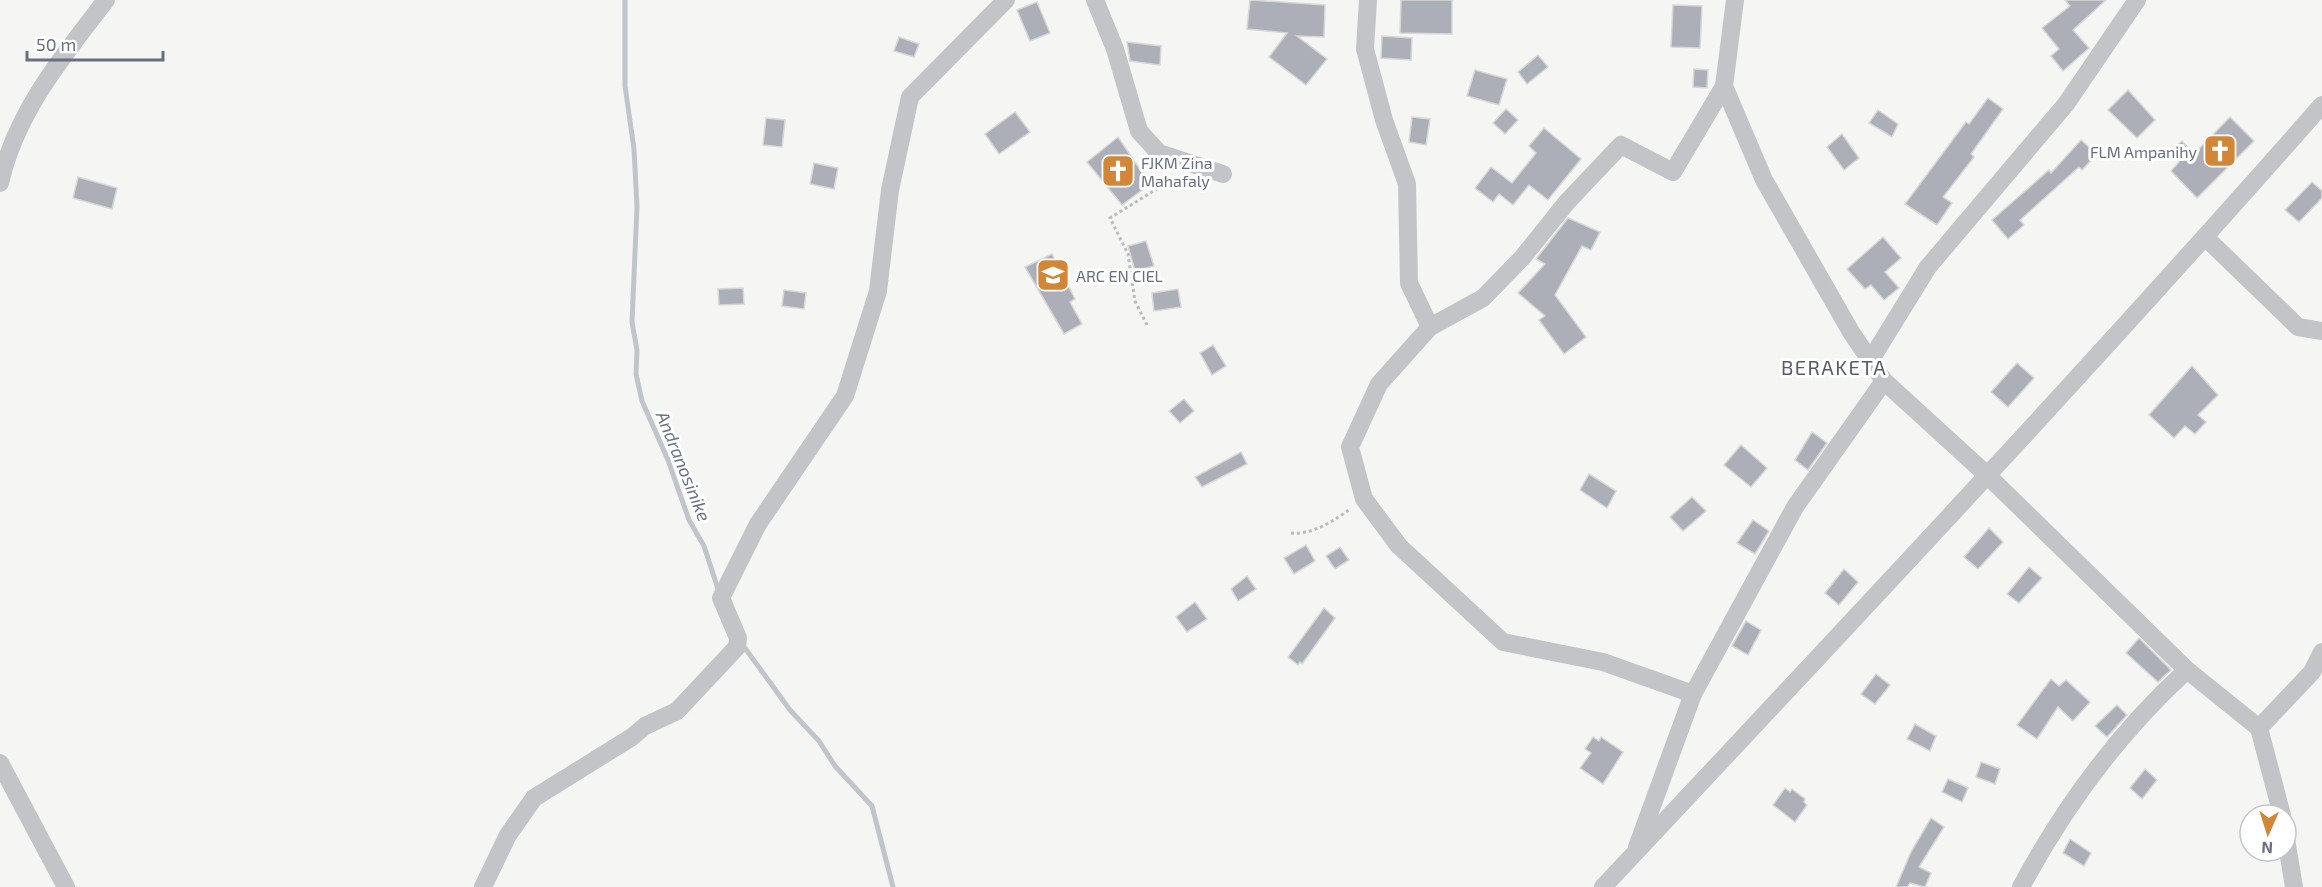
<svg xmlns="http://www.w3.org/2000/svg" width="2322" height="887" font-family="'Exo 2',sans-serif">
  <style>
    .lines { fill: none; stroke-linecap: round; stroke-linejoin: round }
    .stream { stroke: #c0c4cb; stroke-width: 5 }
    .building { fill: #acafb7; stroke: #d7d8d6; stroke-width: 1.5 }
    .path { stroke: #babbbe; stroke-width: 3; stroke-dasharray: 3 3; stroke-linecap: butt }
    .minor { stroke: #c2c4c8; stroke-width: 18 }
    .labels { text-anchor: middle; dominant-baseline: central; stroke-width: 6; stroke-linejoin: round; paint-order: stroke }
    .poi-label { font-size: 16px; fill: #686f81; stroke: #fff; text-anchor: start }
    .water-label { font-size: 18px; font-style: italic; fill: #697585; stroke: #fff }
    .quarter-label { font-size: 20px; letter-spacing: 1.5px; fill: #555a67; stroke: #fff }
  </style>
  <rect width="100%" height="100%" fill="#f5f6f3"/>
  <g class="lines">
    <g class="stream">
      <polyline points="625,0 625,86 634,149 637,207 632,322 637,350 636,374 642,401 668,460 689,520 704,546 719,592"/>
      <polyline points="742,644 790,710 819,741 835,766 872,806 893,887"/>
    </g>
  </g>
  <g class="building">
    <polygon points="1250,0 1325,5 1324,37 1297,36 1327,59 1306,85 1269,57 1287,33 1247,29"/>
    <polygon points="1401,0 1452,0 1452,34 1400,33"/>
    <polygon points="2065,0 2106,0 2073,30 2089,48 2063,71 2051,56 2059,49 2042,28 2070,6"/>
    <polygon points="1037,2 1050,33 1030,41 1017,10"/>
    <polygon points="1673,5 1702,6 1700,48 1671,47"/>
    <polygon points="1382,36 1412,38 1411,60 1381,58"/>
    <polygon points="899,37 919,44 914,57 894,51"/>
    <polygon points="1127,42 1161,46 1160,65 1130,61"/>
    <polygon points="1538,55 1548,67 1527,84 1518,72"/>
    <polygon points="1694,69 1708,70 1707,88 1693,87"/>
    <polygon points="1475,70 1507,79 1499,105 1467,96"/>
    <polygon points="2128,90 2155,120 2137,138 2108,110"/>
    <polygon points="1988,98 2003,109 1971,154 1974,157 1943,197 1952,203 1937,225 1905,204 1966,122 1969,124"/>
    <polygon points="1506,109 1518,120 1505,134 1493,123"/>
    <polygon points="1878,110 1898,124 1892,137 1869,123"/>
    <polygon points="1015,112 1030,132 999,154 985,134"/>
    <polygon points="1412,117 1430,119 1426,145 1409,142"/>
    <polygon points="2230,117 2254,141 2197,198 2171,171 2179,162 2169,152 2182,141 2194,154"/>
    <polygon points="766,118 785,120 782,147 763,145"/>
    <polygon points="1544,128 1581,159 1548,200 1529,185 1513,205 1499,194 1493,202 1475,188 1491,167 1512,183 1536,153 1529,146"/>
    <polygon points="1842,134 1859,158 1844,170 1827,147"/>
    <polygon points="1118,137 1150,184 1122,205 1087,162"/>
    <polygon points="2081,140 2097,154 2082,170 2079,167 2020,220 2024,225 2008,239 1992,220 2049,170 2051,173"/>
    <polygon points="814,163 838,168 834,189 810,184"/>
    <polygon points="78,177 117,188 112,209 73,198"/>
    <polygon points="2312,182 2322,191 2322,198 2299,222 2285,210"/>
    <polygon points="1568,218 1600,232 1591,250 1582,246 1555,295 1586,337 1564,354 1539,320 1545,316 1518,293 1545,264 1536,259"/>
    <polygon points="1883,237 1901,258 1885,272 1899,288 1884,300 1871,285 1865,289 1847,269"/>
    <polygon points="1146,241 1154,266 1135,271 1128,246"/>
    <polygon points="1052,254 1075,299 1070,302 1082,324 1064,334 1025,267"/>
    <polygon points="743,288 744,304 719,305 718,289"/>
    <polygon points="1178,289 1181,307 1154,311 1152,293"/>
    <polygon points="784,290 806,293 804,309 782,306"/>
    <polygon points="1213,345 1226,366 1212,375 1200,353"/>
    <polygon points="2017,363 2034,378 2008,407 1991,392"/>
    <polygon points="2192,366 2218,395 2198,415 2206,422 2195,434 2185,426 2174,438 2149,415"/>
    <polygon points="1184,399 1194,411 1180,423 1169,411"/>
    <polygon points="1812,432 1827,443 1808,470 1795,460"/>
    <polygon points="1741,445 1767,468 1751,487 1724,465"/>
    <polygon points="1241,452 1247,464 1202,487 1195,477"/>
    <polygon points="1589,474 1616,491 1607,508 1580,490"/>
    <polygon points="1692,497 1706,511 1683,531 1670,517"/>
    <polygon points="1753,520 1769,531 1755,554 1737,543"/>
    <polygon points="1989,528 2003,542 1978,569 1964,557"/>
    <polygon points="1306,545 1315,561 1294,574 1284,558"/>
    <polygon points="1340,547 1349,560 1335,569 1326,556"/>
    <polygon points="2029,567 2042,578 2019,603 2007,594"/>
    <polygon points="1844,569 1858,582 1839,605 1825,593"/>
    <polygon points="1247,576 1256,589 1238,601 1231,589"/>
    <polygon points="1195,602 1207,619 1187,632 1176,617"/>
    <polygon points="1324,608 1335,618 1302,664 1300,662 1298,665 1288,657"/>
    <polygon points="1746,621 1761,630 1748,655 1732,646"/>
    <polygon points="2139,638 2171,670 2158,682 2126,653"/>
    <polygon points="1876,674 1890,685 1875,704 1861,694"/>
    <polygon points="2051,679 2059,686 2066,680 2090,702 2073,721 2058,707 2037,739 2017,725"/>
    <polygon points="2117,705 2127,715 2107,737 2095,726"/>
    <polygon points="1915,724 1936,736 1930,751 1907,739"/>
    <polygon points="1593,737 1599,741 1601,737 1623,752 1603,784 1580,768 1591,753 1585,749"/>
    <polygon points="1981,762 2000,769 1995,784 1976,777"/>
    <polygon points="2145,769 2157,780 2142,799 2130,788"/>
    <polygon points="1948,779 1968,788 1962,802 1942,792"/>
    <polygon points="1785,788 1790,792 1792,789 1805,799 1804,802 1807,805 1795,822 1773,805"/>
    <polygon points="1931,818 1944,827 1919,867 1931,873 1925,887 1910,883 1907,887 1896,887 1911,852"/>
    <polygon points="2070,839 2091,853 2084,866 2063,853"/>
  </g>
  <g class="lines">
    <g class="path">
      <polyline points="1147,325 1135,301 1128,254 1110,218 1160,187 1166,174"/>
      <path d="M1291,533C1312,535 1334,521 1350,509"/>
    </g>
    <g class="minor">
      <polyline points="1095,0 1115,49 1139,131 1159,153 1223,174"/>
      <polyline points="1368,0 1365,49 1384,120 1407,184 1409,283 1430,327"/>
      <polyline points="1735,0 1724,86 1764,180 1851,332 1884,381 1987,475 2187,670 2259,728 2282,815"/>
      <path d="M0,183C16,112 63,56 106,0"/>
      <polyline points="2205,237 2298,327 2322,331"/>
      <polyline points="1870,361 1928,267 2066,104 2137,0"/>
      <polyline points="1693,694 1603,662 1503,642 1399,546 1364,499 1350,447 1379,384 1430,327 1483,298 1522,258 1567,202 1621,145 1673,172 1724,86"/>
      <polyline points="2259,728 2312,672 2322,652"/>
      <polyline points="0,763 66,887"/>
      <polyline points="2286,839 2294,887"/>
      <polyline points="1637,847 1693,694 1795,507 1884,381"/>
      <polyline points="483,887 508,835 534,798 632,737 645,726 677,711 737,647 738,638 721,598 758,524 845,396 878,291 890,190 910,97 1006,0"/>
      <path d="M1603,887C1845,629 2088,371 2322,105"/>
      <path d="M2021,887C2065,805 2118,733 2187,670"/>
    </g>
  </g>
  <defs>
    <g id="church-square" transform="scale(1.725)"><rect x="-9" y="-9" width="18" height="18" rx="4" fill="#d18638" stroke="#fff"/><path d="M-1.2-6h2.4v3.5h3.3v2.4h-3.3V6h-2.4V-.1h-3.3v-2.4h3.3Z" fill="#fff"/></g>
    <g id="school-square" transform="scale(1.725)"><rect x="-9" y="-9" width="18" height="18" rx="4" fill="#d18638" stroke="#fff"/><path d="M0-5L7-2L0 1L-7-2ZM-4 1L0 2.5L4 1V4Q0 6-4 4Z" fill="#fff"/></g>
  </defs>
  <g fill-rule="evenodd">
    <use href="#church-square" x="2220" y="151"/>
    <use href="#church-square" x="1118" y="171"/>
    <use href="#school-square" x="1053" y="275"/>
  </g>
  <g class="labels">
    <g class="poi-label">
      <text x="2197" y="151" text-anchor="end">FLM Ampanihy</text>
      <text x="1141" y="162">FJKM Zina<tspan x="1141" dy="18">Mahafaly</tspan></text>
      <text x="1076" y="275">ARC EN CIEL</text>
    </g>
    <g class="water-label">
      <text transform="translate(684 466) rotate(68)">Andranosinike</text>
    </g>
    <g class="quarter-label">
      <text x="1834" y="367">BERAKETA</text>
    </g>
  </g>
  <g transform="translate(2268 833) rotate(183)"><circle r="28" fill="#ffffff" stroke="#c3c5cd" stroke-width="1.5"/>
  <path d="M0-4.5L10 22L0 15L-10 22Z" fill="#d18638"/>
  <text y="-9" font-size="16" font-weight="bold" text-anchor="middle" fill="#686f81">N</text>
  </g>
  <path d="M27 51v9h136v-9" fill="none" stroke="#686f81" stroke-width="3"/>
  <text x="36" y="51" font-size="18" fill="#686f81" stroke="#ffffff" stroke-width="4.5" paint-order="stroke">50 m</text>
</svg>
